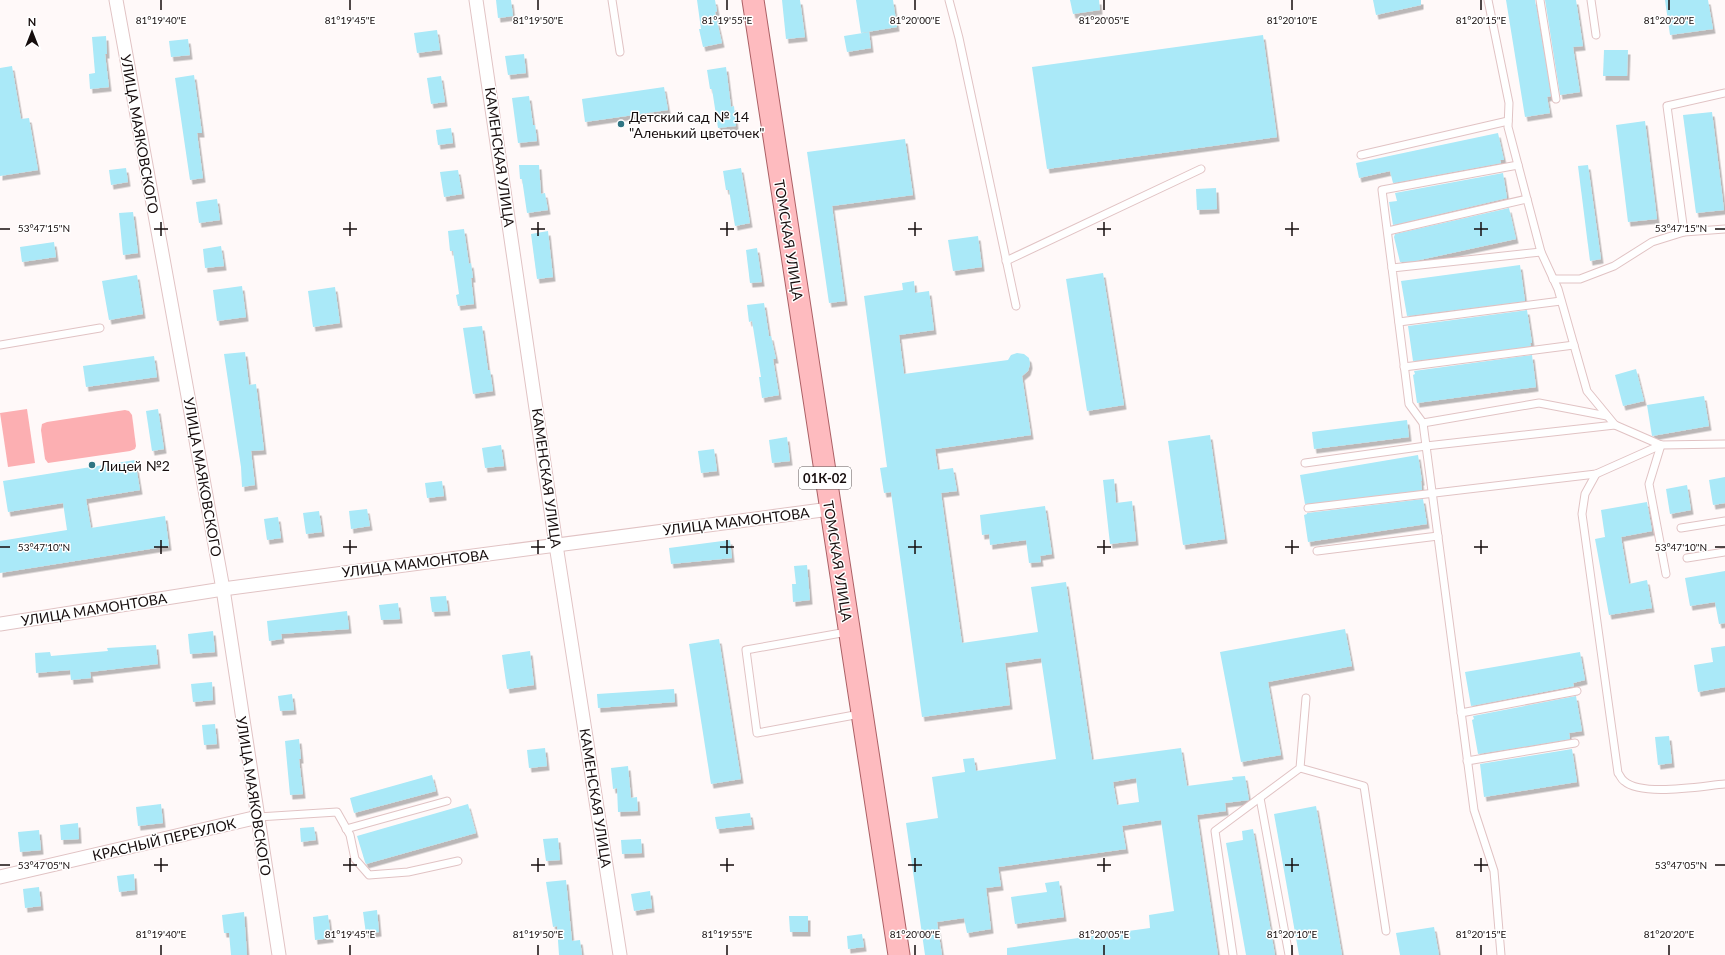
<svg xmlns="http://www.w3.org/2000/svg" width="1725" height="955" font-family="Lato,sans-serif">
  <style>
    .green { fill: #fcafb2 }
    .building { fill: #aae9f8; fill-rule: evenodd; filter: url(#shadow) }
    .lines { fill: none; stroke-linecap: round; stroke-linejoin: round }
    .lane-casing { stroke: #e1c3c4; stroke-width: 9 }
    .street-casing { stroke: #e1c3c4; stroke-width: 15 }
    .primary-casing { stroke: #ac6065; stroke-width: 23 }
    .lane { stroke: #fff; stroke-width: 7 }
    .street { stroke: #fff; stroke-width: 13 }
    .primary { stroke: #febbbf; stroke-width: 21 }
    .ticks { fill: none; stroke: #160d0d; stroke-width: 1.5 }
    .poi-dot { fill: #307583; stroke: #fff; stroke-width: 1.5 }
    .labels { text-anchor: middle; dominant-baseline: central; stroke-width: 3; stroke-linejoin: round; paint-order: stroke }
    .shield { fill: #fff; stroke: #5c5656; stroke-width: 1 }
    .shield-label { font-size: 13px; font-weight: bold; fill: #160d0d }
    .poi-label { font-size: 14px; fill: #160d0d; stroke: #fff; text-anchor: start }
    .street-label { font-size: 14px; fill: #160d0d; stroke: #fff }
    .ticks-label { font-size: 10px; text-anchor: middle; fill: #160d0d; stroke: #fff; stroke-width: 3; stroke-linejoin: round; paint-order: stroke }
  </style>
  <defs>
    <filter id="shadow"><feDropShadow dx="2.5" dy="4.5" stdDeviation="0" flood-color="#0004"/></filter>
  </defs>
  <rect width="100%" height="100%" fill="#fff9f9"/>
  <g class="green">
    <polygon points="27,409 35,463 8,467 0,413"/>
    <polygon points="125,410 129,411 132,415 136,446 135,449 130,451 48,463 45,459 41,430 42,424 47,422"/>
  </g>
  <g class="building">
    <polygon points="496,0 511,0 513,16 498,18"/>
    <polygon points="697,0 715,0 717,11 715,12 722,43 703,47 699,29 701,29"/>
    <polygon points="782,0 800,0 805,37 786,39"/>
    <polygon points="856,0 893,0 897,27 861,33"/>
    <polygon points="1070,0 1099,0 1100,10 1073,14"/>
    <polygon points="1373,0 1421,0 1421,5 1376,15"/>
    <polygon points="1506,0 1535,0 1551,96 1547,97 1550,113 1525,117"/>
    <polygon points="1545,0 1576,0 1583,46 1573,47 1580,92 1560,95"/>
    <polygon points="1665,0 1708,0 1713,29 1670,35"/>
    <polygon points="437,30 440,50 417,53 414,33"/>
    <polygon points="869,32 871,48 847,52 844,36"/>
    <polygon points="1263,35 1277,137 1047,169 1032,67"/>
    <polygon points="106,36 107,54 105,54 109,87 90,89 89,74 95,73 92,37"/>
    <polygon points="188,39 190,55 171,57 169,41"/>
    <polygon points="1604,50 1628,50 1627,76 1603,76"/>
    <polygon points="524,54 526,73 508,75 505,56"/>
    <polygon points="12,66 21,119 29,118 38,170 0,176 0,68"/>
    <polygon points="726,67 731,107 734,106 736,126 718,128 712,89 710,89 707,70"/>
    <polygon points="194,75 202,133 197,133 203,178 190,180 175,78"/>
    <polygon points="441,76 445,102 431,104 427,78"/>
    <polygon points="664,87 668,110 585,122 582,99"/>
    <polygon points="529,96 533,125 535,125 537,141 518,143 512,98"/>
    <polygon points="1712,112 1724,210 1696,213 1683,115"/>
    <polygon points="1645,121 1657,219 1628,222 1616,125"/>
    <polygon points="451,128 453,143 438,145 436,130"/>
    <polygon points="1498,133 1504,160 1500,160 1501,163 1393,183 1390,171 1359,178 1356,163"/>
    <polygon points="905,139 913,195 832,206 845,301 829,303 807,152"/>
    <polygon points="519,165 539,165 541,194 545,193 548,210 527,213 522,179 520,179"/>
    <polygon points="1588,165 1601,259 1590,261 1578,166"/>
    <polygon points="126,168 128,182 111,185 109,170"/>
    <polygon points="741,168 750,223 735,226 729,190 726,190 723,171"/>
    <polygon points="458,170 462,194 444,197 440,172"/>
    <polygon points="1503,173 1507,198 1393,225 1389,202 1397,201 1395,193"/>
    <polygon points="1216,188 1217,209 1197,210 1196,189"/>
    <polygon points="217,199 220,220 199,223 196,202"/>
    <polygon points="1509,208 1516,239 1415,261 1400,262 1394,237 1395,234"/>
    <polygon points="133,212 138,253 123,255 119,213"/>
    <polygon points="464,229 469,264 471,263 473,278 471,278 474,304 458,306 456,295 459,294 453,251 450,251 448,231"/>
    <polygon points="548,231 553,277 537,279 531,234"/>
    <polygon points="978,236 982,267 953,271 948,240"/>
    <polygon points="54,242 56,257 22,262 20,247"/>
    <polygon points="221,246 224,266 205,268 203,249"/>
    <polygon points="757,248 762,282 750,283 746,250"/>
    <polygon points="1520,265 1525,301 1407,316 1401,281"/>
    <polygon points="1103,273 1124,405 1087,411 1066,279"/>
    <polygon points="137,275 143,314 109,320 102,281"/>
    <path d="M914,281L915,293L929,291L934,330L899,335L904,374L1008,360L1011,355L1017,353L1024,354L1029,358L1030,364L1028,371L1022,376L1031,435L935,449L938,470L953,468L957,491L941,493L962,643L1038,632L1031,587L1066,582L1092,760L1181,748L1187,786L1233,780L1232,777L1245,776L1249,800L1225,803L1226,811L1197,815L1218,955H1007V948L1150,928L1149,915L1174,911L1161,820L1122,826L1126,849L998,867L1001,886L986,888L991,929L967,933L964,918L937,922L942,955H925L906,823L938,818L932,777L965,772L963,759L974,758L976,771L1056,759L1041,658L1005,663L1010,705L922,717L891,492L884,493L880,468L887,467L864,296L903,290L902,283ZM1136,778L1139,802L1117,805L1113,782Z"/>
    <polygon points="242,286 246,317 217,321 213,290"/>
    <polygon points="335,287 340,323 313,327 308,291"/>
    <polygon points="764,303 769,336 771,336 776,359 773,359 779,395 762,398 759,377 761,377 752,321 749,322 747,305"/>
    <polygon points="1527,310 1532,343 1530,343 1531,346 1413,361 1408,326"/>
    <polygon points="482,326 488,370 490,370 493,391 473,394 463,328"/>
    <polygon points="245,352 249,385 256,384 264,450 251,451 255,485 242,487 241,467 224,354"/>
    <polygon points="1532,355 1536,387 1417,403 1413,375 1415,374 1414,371"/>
    <polygon points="154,356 157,377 86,387 83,366"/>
    <polygon points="1636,369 1644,401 1623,406 1615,375"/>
    <polygon points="1704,396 1709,426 1652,436 1647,405"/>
    <polygon points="158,409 164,449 152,451 146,411"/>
    <polygon points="1407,420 1409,437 1314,449 1312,432"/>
    <polygon points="1210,435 1225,539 1183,545 1168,441"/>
    <polygon points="787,437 790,461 772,463 769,440"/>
    <polygon points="501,445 504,466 485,468 482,448"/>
    <polygon points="714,449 717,471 701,473 698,451"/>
    <polygon points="1418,455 1422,481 1421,481 1422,490 1305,504 1300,475"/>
    <polygon points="135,460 140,490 86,499 91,528 165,516 169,546 0,573 0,541 67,530 63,503 8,512 3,481"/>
    <polygon points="1725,477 1725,503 1713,505 1709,480"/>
    <polygon points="1114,479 1116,503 1132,501 1136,541 1110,544 1103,480"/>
    <polygon points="442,481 444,496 427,498 425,483"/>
    <polygon points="1687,485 1691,510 1670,514 1666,489"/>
    <polygon points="1423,499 1427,524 1308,542 1304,515 1307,514 1307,513"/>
    <polygon points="1647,502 1652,531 1621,537 1629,584 1647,580 1652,608 1609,615 1595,539 1605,537 1601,510"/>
    <polygon points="1045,506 1052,554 1040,556 1041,562 1029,563 1026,540 990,545 989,534 982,535 980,515"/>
    <polygon points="367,509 370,526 351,529 349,511"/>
    <polygon points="319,511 322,532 306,534 303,513"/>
    <polygon points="278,517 281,538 267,540 264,519"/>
    <polygon points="730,540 732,558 671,564 669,548"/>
    <polygon points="807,565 810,600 793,602 792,584 796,584 794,566"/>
    <polygon points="1725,571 1725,623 1719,624 1715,602 1690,606 1685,578"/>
    <polygon points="446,596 448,611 432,612 430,597"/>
    <polygon points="398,603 400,619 381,620 379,605"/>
    <polygon points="347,611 349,629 281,634 282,639 269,641 267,621"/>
    <polygon points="1345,629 1352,666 1268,682 1281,755 1241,762 1220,652"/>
    <polygon points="213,631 215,652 190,654 188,634"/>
    <polygon points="719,639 741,779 711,784 689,644"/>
    <polygon points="156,645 158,664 90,672 91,678 71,680 70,670 36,673 35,653 50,652 51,656 108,651 107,648"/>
    <polygon points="1725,646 1725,687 1698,692 1694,665 1713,662 1711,648"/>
    <polygon points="530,651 534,685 507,689 502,655"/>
    <polygon points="1580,652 1585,680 1573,683 1574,686 1471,706 1465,672"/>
    <polygon points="212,682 213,700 193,702 191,684"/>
    <polygon points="674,689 675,702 598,708 597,694"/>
    <polygon points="292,694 294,710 280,711 278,696"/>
    <polygon points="1576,696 1582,731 1569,733 1570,739 1478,754 1472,720 1474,719 1473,716"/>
    <polygon points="215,724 217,744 204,745 202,725"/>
    <polygon points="1669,736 1672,763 1658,765 1655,737"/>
    <polygon points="299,739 301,759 299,759 303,794 290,795 285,741"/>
    <polygon points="545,748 547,766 529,768 527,750"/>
    <polygon points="1572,749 1577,782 1484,797 1480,764"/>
    <polygon points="628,766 631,798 637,797 638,811 618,812 617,788 613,789 611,768"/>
    <polygon points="432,775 436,791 354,813 350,798"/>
    <polygon points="161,804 163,823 138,826 136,807"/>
    <polygon points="468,804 476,833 366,864 365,862 357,836"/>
    <polygon points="1316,806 1342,955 1299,955 1274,814"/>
    <polygon points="750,813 752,825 717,829 715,817"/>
    <polygon points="78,823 79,839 61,840 60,825"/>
    <polygon points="314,827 316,840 301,842 300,828"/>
    <polygon points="1253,829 1275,955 1246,955 1226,843 1243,840 1242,831"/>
    <polygon points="39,830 41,850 20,852 18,832"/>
    <polygon points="558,838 560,860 546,861 543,839"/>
    <polygon points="641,839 642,853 622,854 621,840"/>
    <polygon points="134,874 135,890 119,892 117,876"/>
    <polygon points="566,880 572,941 580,940 582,955 559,955 557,926 553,927 546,882"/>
    <polygon points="1059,881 1064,917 1015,924 1011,897 1047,892 1045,883"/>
    <polygon points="39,887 41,906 25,908 23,889"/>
    <polygon points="650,891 652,908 634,911 631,894"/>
    <polygon points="377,910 379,932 366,934 363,912"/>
    <polygon points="244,912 247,955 231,955 229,933 224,933 222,915"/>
    <polygon points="328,915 331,938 315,940 313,917"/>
    <polygon points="789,916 808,916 808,932 790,932"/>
    <polygon points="1434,927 1439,955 1400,955 1396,933"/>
    <polygon points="862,934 864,947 848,949 847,936"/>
  </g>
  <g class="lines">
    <g class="lane-casing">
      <g id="lane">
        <polyline points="612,0 620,52"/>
        <polyline points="949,0 959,38 1016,306"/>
        <polyline points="1488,0 1509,103 1508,127 1541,252 1558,289 1587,391 1615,425 1661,445 1725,444"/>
        <polyline points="1540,0 1556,99"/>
        <polyline points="1591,0 1596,35"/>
        <polyline points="1725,93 1667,106 1684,232 1725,229"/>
        <polyline points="1361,155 1508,121"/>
        <polyline points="1388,231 1527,199"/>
        <polyline points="1006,261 1201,169"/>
        <polyline points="1392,268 1382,190 1518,165"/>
        <polyline points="1553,279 1580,279 1614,266 1652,242 1684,232"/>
        <polyline points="1399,322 1561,301"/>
        <polyline points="0,345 100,328"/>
        <polyline points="1404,367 1574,345"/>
        <polyline points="1423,423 1539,403 1607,416"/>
        <polyline points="1661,445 1649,484 1666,574"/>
        <polyline points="1305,463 1426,446 1615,425"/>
        <path d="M1596,474L1585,494L1582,514L1618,773C1620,775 1621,779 1624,781C1642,797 1701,786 1725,784"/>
        <polyline points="1308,508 1596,474 1661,445"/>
        <polyline points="1681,528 1725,521"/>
        <polyline points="1317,551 1438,536"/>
        <polyline points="1687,558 1725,552"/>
        <polyline points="847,632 746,650 757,733 860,714"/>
        <polyline points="1461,713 1577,691"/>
        <polyline points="1467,761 1575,743"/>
        <polyline points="1300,768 1364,786 1386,931"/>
        <polyline points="1260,798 1289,955"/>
        <polyline points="258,817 337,812 350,835 355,859 369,875 408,872 458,861"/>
        <polyline points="346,829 447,801"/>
        <polyline points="1233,955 1215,831 1300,768 1306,698"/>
        <polyline points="1501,955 1494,871 1474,810 1423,423 1409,404 1392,268 1541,252"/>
      </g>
    </g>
    <g class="street-casing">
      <g id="street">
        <polyline points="116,0 223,589 279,955"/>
        <polyline points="476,0 556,545 620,955"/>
        <polyline points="0,624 223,589 830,509"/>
        <polyline points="0,877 258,817"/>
      </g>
    </g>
    <g class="primary-casing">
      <polyline id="primary" points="753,0 899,955"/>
    </g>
    <use href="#lane" class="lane"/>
    <use href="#street" class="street"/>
    <use href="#primary" class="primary"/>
  </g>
  <path class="ticks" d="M161,0V10M350,0V10M538,0V10M727,0V10M915,0V10M1104,0V10M1292,0V10M1481,0V10M1669,0V10M161,222V236M350,222V236M538,222V236M727,222V236M915,222V236M1104,222V236M1292,222V236M1481,222V236M0,229H10M154,229H168M343,229H357M531,229H545M720,229H734M908,229H922M1097,229H1111M1285,229H1299M1474,229H1488M1715,229H1725M161,540V554M350,540V554M538,540V554M727,540V554M915,540V554M1104,540V554M1292,540V554M1481,540V554M0,547H10M154,547H168M343,547H357M531,547H545M720,547H734M908,547H922M1097,547H1111M1285,547H1299M1474,547H1488M1715,547H1725M161,858V872M350,858V872M538,858V872M727,858V872M915,858V872M1104,858V872M1292,858V872M1481,858V872M0,865H10M154,865H168M343,865H357M531,865H545M720,865H734M908,865H922M1097,865H1111M1285,865H1299M1474,865H1488M1715,865H1725M161,945V955M350,945V955M538,945V955M727,945V955M915,945V955M1104,945V955M1292,945V955M1481,945V955M1669,945V955"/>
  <g class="poi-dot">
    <circle cx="621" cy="124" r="4"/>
    <circle cx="92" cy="465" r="4"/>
  </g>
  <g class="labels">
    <rect class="shield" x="799" y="467" width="52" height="22" rx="3"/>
    <g class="shield-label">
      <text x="825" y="478">01К-02</text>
    </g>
    <g class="poi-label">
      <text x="629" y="116">Детский сад № 14<tspan x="629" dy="16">"Аленький цветочек"</tspan></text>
      <text x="100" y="465">Лицей №2</text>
    </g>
    <g class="street-label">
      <text transform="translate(140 134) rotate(80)">УЛИЦА МАЯКОВСКОГО</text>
      <text transform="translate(500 157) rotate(82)">КАМЕНСКАЯ УЛИЦА</text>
      <text transform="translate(789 240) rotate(81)">ТОМСКАЯ УЛИЦА</text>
      <text transform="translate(203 477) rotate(80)">УЛИЦА МАЯКОВСКОГО</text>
      <text transform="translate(547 478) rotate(82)">КАМЕНСКАЯ УЛИЦА</text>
      <text transform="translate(736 521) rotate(-7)">УЛИЦА МАМОНТОВА</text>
      <text transform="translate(838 561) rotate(81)">ТОМСКАЯ УЛИЦА</text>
      <text transform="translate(415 563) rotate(-7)">УЛИЦА МАМОНТОВА</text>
      <text transform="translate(94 609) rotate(-9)">УЛИЦА МАМОНТОВА</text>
      <text transform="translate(254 796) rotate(81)">УЛИЦА МАЯКОВСКОГО</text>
      <text transform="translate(596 798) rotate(81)">КАМЕНСКАЯ УЛИЦА</text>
      <text transform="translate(164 839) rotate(-13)">КРАСНЫЙ ПЕРЕУЛОК</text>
    </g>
  </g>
  <g class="ticks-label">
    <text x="161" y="24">81°19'40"E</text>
    <text x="350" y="24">81°19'45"E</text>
    <text x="538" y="24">81°19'50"E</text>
    <text x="727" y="24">81°19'55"E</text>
    <text x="915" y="24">81°20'00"E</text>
    <text x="1104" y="24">81°20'05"E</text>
    <text x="1292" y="24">81°20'10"E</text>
    <text x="1481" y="24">81°20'15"E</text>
    <text x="1669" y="24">81°20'20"E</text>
    <text x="44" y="232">53°47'15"N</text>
    <text x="1681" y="232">53°47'15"N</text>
    <text x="44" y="551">53°47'10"N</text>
    <text x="1681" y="551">53°47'10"N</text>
    <text x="44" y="869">53°47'05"N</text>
    <text x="1681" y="869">53°47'05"N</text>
    <text x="161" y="938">81°19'40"E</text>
    <text x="350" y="938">81°19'45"E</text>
    <text x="538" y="938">81°19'50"E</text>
    <text x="727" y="938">81°19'55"E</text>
    <text x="915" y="938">81°20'00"E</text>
    <text x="1104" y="938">81°20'05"E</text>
    <text x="1292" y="938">81°20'10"E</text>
    <text x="1481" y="938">81°20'15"E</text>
    <text x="1669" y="938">81°20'20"E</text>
  </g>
  <g transform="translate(32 32)" stroke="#ffffff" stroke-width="3" paint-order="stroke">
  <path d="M0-3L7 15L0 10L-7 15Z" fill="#160d0d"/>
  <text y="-6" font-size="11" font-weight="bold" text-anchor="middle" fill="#160d0d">N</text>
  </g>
</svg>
